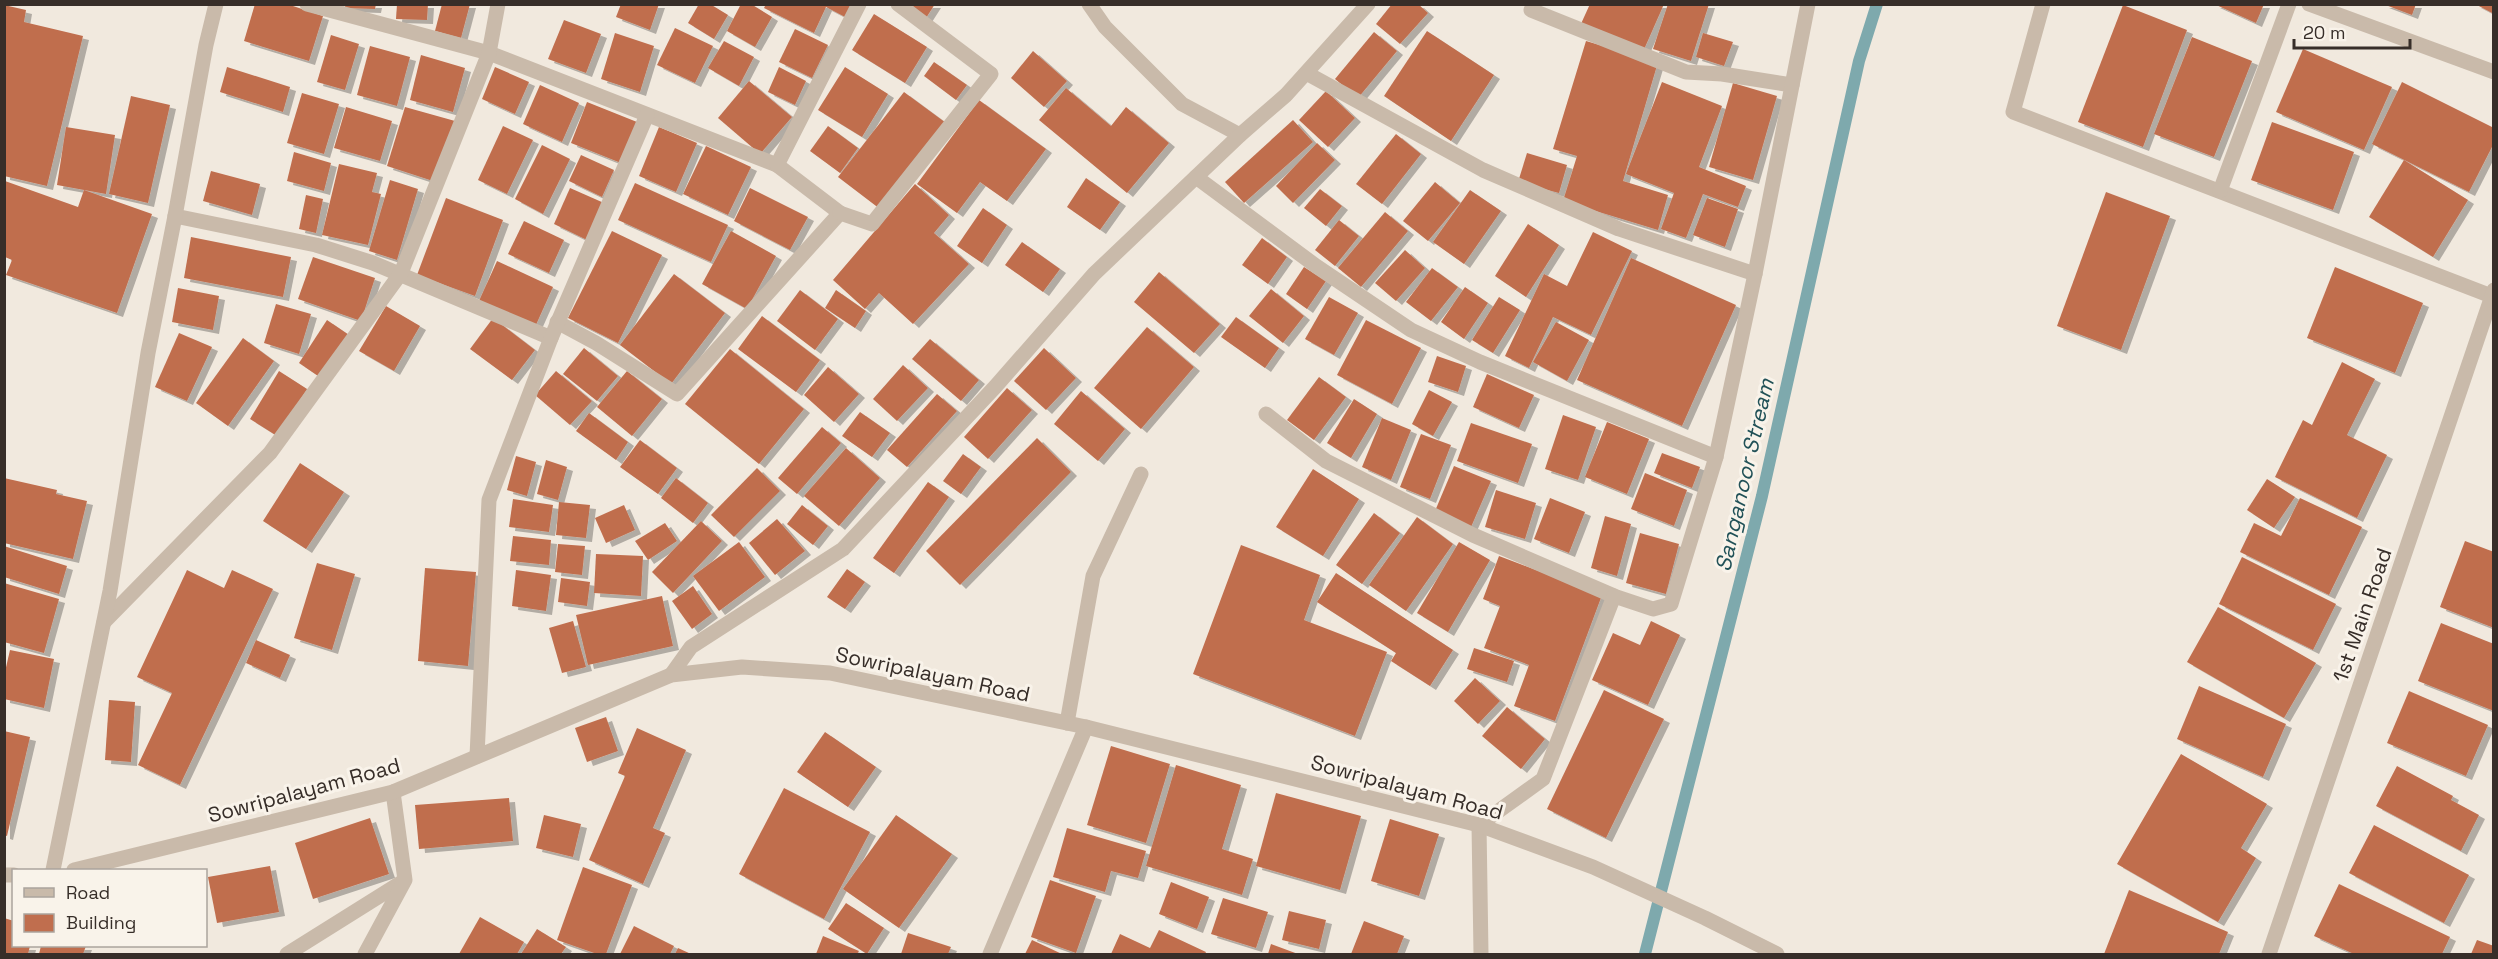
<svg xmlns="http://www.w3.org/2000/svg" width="2498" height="959" font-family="'Space Grotesk',sans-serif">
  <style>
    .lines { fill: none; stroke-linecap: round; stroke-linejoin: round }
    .stream { stroke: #7ea9ad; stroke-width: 12 }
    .building { fill: #c06e4e; filter: url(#shadow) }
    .service { stroke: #c9baaa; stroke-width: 15 }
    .minor { stroke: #c9baaa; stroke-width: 15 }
    .tertiary { stroke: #c9baaa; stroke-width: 15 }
    .labels { text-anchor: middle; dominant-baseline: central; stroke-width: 6; stroke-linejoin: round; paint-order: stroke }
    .street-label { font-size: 21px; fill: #372e29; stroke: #f9f3ea }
    .water-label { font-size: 22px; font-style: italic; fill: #215157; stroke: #f9f3ea }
  </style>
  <defs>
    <filter id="shadow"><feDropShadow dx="6" dy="4" stdDeviation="0" flood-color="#0004"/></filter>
  </defs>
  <rect width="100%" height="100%" fill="#f1e9de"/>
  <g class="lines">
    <polyline class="stream" points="1645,954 1762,496 1859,61 1877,4"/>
  </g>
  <g class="building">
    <polygon points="255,4 287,4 323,16 309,61 244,41"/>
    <polygon points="345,4 376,4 375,9 345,8"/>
    <polygon points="397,4 428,4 427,20 396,19"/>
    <polygon points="442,4 470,4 461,38 435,31"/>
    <polygon points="621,4 659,4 650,30 616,17"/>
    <polygon points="699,4 710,4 728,15 714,39 688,23"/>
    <polygon points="741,4 751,4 772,17 755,47 727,31"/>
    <polygon points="766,4 854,4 847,18 826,7 814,33 764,8"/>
    <polygon points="908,4 935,4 926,18"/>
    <polygon points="1392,4 1418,4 1428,13 1400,44 1376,24"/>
    <polygon points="1590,4 1664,4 1642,54 1580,26"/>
    <polygon points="1668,4 1709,4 1691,61 1653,49"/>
    <polygon points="2214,4 2264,4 2256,23"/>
    <polygon points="2383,4 2416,4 2412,15"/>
    <polygon points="2475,4 2494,4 2494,14"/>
    <polygon points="4,5 26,10 24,22 83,36 47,186 4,176"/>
    <polygon points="2123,5 2187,30 2143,147 2078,122"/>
    <polygon points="874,14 927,47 905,83 852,50"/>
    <polygon points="564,20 601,34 586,73 548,59"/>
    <polygon points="675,28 713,46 695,83 657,65"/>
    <polygon points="795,29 828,45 812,78 779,62"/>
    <polygon points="1427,31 1494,75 1451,141 1384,96"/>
    <polygon points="1374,32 1397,51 1358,98 1335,79"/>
    <polygon points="615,33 654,46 640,92 601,79"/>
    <polygon points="1703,33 1733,42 1724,66 1696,57"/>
    <polygon points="331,35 359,44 345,90 317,82"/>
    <polygon points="2192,37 2252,61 2214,157 2154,134"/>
    <polygon points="724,41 754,57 739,86 708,68"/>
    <polygon points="1586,41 1658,62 1623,181 1668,195 1658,230 1563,201 1577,156 1553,149"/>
    <polygon points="370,46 410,57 397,106 357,95"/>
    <polygon points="2303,49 2392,87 2364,150 2276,112"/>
    <polygon points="1033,51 1067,81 1044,107 1011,78"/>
    <polygon points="421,55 465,68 453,112 410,100"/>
    <polygon points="934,62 967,85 956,100 924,76"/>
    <polygon points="227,67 290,87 283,112 220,92"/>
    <polygon points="495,67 529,82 515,114 482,99"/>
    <polygon points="779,67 806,81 795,105 768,92"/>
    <polygon points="845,67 888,94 862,137 818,110"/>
    <polygon points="749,81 792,117 760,154 718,118"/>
    <polygon points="1662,82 1722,106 1699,167 1746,186 1738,207 1703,194 1686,238 1661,229 1674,193 1626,174"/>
    <polygon points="2402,82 2494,128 2494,143 2469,192 2372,144"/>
    <polygon points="1733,83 1777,96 1753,180 1709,167"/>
    <polygon points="540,85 579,103 562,142 523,124"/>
    <polygon points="1066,88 1111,126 1126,107 1169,143 1127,193 1039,120"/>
    <polygon points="1326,91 1355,118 1328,147 1299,120"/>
    <polygon points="904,92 946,123 880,209 838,177"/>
    <polygon points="302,93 339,104 324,154 287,143"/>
    <polygon points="131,96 170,105 148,203 109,194"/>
    <polygon points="979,100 1046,149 1007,201 980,182 957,213 917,184"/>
    <polygon points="587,102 637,122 621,163 571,143"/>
    <polygon points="346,107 392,121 380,161 334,148"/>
    <polygon points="405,107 455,121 436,182 387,166"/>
    <polygon points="1293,120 1313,142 1244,203 1225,182"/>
    <polygon points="2272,122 2354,152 2333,210 2251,180"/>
    <polygon points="503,126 533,140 507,194 478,180"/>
    <polygon points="828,126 858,148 840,173 810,151"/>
    <polygon points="66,127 115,135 106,194 57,185"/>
    <polygon points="659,127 697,143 676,192 639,176"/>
    <polygon points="1396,134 1421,154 1382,204 1356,184"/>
    <polygon points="1317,143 1335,160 1293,203 1276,186"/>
    <polygon points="542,145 570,159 543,214 515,199"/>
    <polygon points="706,146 751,167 728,215 683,194"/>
    <polygon points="294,152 331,163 324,191 287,181"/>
    <polygon points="1527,153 1567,165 1559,193 1518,182"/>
    <polygon points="581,155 614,170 602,197 569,181"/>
    <polygon points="2404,160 2468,200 2433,257 2369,217"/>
    <polygon points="339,164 377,173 372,192 381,194 368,245 322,235"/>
    <polygon points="211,171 260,184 252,215 203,201"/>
    <polygon points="1086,178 1120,202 1100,230 1067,207"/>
    <polygon points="390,180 418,189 397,260 369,251"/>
    <polygon points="5,181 78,207 84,190 152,214 117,313 6,275 12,260 5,257"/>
    <polygon points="1435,182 1460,203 1428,241 1403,221"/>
    <polygon points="635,183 728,225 711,262 618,220"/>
    <polygon points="915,184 949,215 934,233 969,264 913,324 879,293 865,309 833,280"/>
    <polygon points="570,188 604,203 587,240 554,224"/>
    <polygon points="750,188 808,217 790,250 734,221"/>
    <polygon points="1320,189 1342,206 1326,226 1304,208"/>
    <polygon points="1470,190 1501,211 1464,264 1433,242"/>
    <polygon points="2106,192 2170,216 2121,350 2057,326"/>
    <polygon points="306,195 323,199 316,233 299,229"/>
    <polygon points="446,198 503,220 475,296 417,275"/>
    <polygon points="1707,198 1738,209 1725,247 1693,235"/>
    <polygon points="983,208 1007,225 982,263 957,246"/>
    <polygon points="1385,212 1408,231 1361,287 1338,268"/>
    <polygon points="1339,220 1359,236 1335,266 1315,250"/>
    <polygon points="524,221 564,240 549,273 508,254"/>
    <polygon points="1528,224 1559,245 1526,297 1495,276"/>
    <polygon points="612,231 662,255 618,343 568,318"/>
    <polygon points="731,231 776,256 747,309 702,284"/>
    <polygon points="1593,232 1632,251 1591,335 1553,317 1529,368 1505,356 1544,274 1567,286"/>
    <polygon points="191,237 291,257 283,297 184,278"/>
    <polygon points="1262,238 1287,257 1268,284 1242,265"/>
    <polygon points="1022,242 1060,269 1043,292 1005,265"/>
    <polygon points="1405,250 1425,268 1396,301 1375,283"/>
    <polygon points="313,257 375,278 361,321 298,299"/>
    <polygon points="1631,258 1736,305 1682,426 1577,380"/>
    <polygon points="497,261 553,287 535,327 479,301"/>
    <polygon points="1304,267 1326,281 1307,309 1286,294"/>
    <polygon points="2335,267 2423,303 2395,373 2307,338"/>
    <polygon points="1432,268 1458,287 1431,321 1406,302"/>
    <polygon points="1159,272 1220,324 1194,353 1134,302"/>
    <polygon points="674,274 725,313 671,384 620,345"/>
    <polygon points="1465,287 1488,303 1464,339 1441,322"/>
    <polygon points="178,288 219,296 213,330 172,322"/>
    <polygon points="1271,289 1304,316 1283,343 1249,316"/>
    <polygon points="800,290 838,319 815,350 777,321"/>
    <polygon points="836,290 866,311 855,328 825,308"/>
    <polygon points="1329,297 1358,313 1334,355 1305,339"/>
    <polygon points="1499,297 1520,310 1493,353 1472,340"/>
    <polygon points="276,304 311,314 299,354 264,343"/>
    <polygon points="386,306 420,326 394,371 359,351"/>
    <polygon points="762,316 820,360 796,392 738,349"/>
    <polygon points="1236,317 1279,348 1265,368 1221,337"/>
    <polygon points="493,318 535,350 512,380 470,349"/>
    <polygon points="327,320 349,335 321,378 299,363"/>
    <polygon points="1366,320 1421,348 1392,404 1337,375"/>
    <polygon points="1556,322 1589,340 1567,381 1533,362"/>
    <polygon points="1147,327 1194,367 1141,429 1094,388"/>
    <polygon points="179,333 212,347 187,401 155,387"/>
    <polygon points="243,338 274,361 228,426 196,403"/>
    <polygon points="930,339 979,380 961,401 912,359"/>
    <polygon points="584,348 618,376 597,401 563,374"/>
    <polygon points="1044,348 1076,378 1046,410 1014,381"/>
    <polygon points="730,349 804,409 759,464 685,404"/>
    <polygon points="1437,356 1466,366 1458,392 1428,382"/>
    <polygon points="2342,362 2375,379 2347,435 2387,455 2357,518 2275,477 2303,420 2312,425"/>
    <polygon points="903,365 928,388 897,421 873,399"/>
    <polygon points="828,367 859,394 834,422 804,395"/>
    <polygon points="279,371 307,389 277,436 250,419"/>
    <polygon points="556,371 592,401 570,425 535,395"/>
    <polygon points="627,371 662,399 632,436 597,407"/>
    <polygon points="1487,374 1534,395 1519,428 1473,407"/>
    <polygon points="1319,377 1346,397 1314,440 1287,420"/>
    <polygon points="1007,388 1032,410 988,459 964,437"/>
    <polygon points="1429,390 1452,402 1433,436 1412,424"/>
    <polygon points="1081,391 1125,429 1098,461 1054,424"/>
    <polygon points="937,394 957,411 907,467 887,450"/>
    <polygon points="1354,399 1377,414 1351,458 1327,443"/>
    <polygon points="860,412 890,433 872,457 842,436"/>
    <polygon points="589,413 628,442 616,460 576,431"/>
    <polygon points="1563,415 1596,427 1578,480 1545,469"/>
    <polygon points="1382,418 1411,430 1391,480 1362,467"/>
    <polygon points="1607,422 1649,439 1627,494 1585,477"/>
    <polygon points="1471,423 1532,444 1518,483 1457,461"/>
    <polygon points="822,427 841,443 797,494 778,478"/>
    <polygon points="1421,434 1451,445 1430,499 1400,487"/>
    <polygon points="1037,438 1071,472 960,585 926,551"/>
    <polygon points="640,440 677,468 658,494 620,467"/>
    <polygon points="846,448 880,478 839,526 804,496"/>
    <polygon points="1662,453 1700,467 1692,488 1654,473"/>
    <polygon points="963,454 981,467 961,494 943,481"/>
    <polygon points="516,456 536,462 527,496 507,490"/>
    <polygon points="546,460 567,467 558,500 537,494"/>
    <polygon points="300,463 344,492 306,549 263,521"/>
    <polygon points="1454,466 1491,481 1471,527 1435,511"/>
    <polygon points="757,468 780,491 734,537 711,515"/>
    <polygon points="1313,469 1359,499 1323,556 1276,527"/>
    <polygon points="1645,473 1687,490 1674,526 1631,509"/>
    <polygon points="4,478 57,490 56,494 87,501 73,559 4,543"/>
    <polygon points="676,478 708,503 693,523 661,498"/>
    <polygon points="2267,479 2295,497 2274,528 2247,510"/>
    <polygon points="928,482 949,497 894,573 873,558"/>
    <polygon points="1496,490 1536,503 1525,539 1485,527"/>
    <polygon points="1550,498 1585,512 1569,553 1534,539"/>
    <polygon points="2300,498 2362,527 2329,595 2240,552 2254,523 2281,536"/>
    <polygon points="513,499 553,505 549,532 509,527"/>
    <polygon points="559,502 590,505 586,538 556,535"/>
    <polygon points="624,505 635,530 606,543 595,518"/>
    <polygon points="802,505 828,526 813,545 787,524"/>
    <polygon points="1374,513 1400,533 1362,584 1336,565"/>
    <polygon points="1605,516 1631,524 1617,576 1591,568"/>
    <polygon points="1417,517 1453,544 1406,611 1369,585"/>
    <polygon points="777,519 805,551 775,575 749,543"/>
    <polygon points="701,521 722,541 673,593 652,572"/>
    <polygon points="665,523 677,541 648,560 635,541"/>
    <polygon points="1640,533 1679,544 1666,594 1626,583"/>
    <polygon points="513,536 551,540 549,565 510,561"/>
    <polygon points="2465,541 2494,552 2494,628 2440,607"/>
    <polygon points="739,542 765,577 719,611 693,576"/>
    <polygon points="1459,542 1490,560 1448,632 1417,613"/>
    <polygon points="558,544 585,546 582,575 555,572"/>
    <polygon points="1241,545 1320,575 1304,620 1387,652 1355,736 1193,674"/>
    <polygon points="4,546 67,566 59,594 4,577"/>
    <polygon points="596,554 643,556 641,596 594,593"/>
    <polygon points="1499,556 1602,595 1555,721 1514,706 1529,665 1484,648 1500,606 1483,599"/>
    <polygon points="2242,557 2336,604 2313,650 2219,604"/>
    <polygon points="317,563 355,574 332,650 294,638"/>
    <polygon points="425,568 476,572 468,666 418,661"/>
    <polygon points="847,569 865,582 845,609 827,597"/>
    <polygon points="187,570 224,588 232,570 273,589 180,785 138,765 172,693 137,677"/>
    <polygon points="516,570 551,575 546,611 512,606"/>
    <polygon points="1336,573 1453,650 1430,686 1391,661 1396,653 1317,602"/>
    <polygon points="561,578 590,582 587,606 558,602"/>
    <polygon points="4,583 59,599 44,653 4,642"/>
    <polygon points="693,586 712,614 692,629 672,601"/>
    <polygon points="662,596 673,646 588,665 576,615"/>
    <polygon points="2218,607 2316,663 2284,718 2187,662"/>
    <polygon points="573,621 586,667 562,673 549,628"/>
    <polygon points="1651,621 1680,635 1648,705 1592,680 1613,633 1640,645"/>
    <polygon points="2441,623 2494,644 2494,711 2418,681"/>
    <polygon points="256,640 290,655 280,678 246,663"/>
    <polygon points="1474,648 1514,661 1507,682 1467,669"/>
    <polygon points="10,650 54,659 44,708 4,699 4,676"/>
    <polygon points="1475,678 1500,701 1478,724 1454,701"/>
    <polygon points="2199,686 2286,724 2263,777 2177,739"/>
    <polygon points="1604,690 1664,719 1606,838 1547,809"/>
    <polygon points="2409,691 2488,725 2466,776 2387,743"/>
    <polygon points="109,700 135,702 131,762 105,760"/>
    <polygon points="1507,707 1545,739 1521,769 1482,736"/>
    <polygon points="606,717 618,751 587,762 575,728"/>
    <polygon points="637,728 686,750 653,828 665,833 643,884 589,860 625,776 618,773"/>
    <polygon points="4,731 30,737 7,836 4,835"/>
    <polygon points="825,732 876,767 848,807 797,772"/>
    <polygon points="1111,746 1170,764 1146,843 1087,825"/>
    <polygon points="2181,754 2267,804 2241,848 2256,858 2218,922 2117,864"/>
    <polygon points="1176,765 1241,785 1222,849 1253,859 1242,895 1146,866"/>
    <polygon points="2397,766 2453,796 2451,800 2479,815 2461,851 2376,806"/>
    <polygon points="784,788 870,832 824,919 739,874"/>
    <polygon points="1276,793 1361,816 1340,890 1256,866"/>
    <polygon points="509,798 513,841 419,849 415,805"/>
    <polygon points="544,815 581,824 573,857 536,848"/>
    <polygon points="896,815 952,854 899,928 843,889"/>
    <polygon points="370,818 389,874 313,899 295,843"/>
    <polygon points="1390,819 1439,834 1419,896 1371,881"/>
    <polygon points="2374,825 2469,875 2444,923 2349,873"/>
    <polygon points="1067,828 1146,851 1138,878 1111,871 1105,892 1053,877"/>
    <polygon points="270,866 279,912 217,923 208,877"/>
    <polygon points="583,867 632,885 606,954 597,954 557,940"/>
    <polygon points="1050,880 1096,896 1076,953 1031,937"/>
    <polygon points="1171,882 1209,897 1197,929 1159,914"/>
    <polygon points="2339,884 2450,937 2442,954 2354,954 2314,936"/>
    <polygon points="2129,890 2228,932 2219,954 2104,954"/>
    <polygon points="1223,898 1268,912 1256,948 1211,934"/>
    <polygon points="846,903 884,928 867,954 828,929"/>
    <polygon points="1289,911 1326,920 1319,949 1282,940"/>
    <polygon points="480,917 524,942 517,954 459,954"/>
    <polygon points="4,918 14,921 14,946 30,946 28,954 4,954"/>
    <polygon points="1364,921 1404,936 1397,954 1351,954"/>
    <polygon points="634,926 674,946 670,954 620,954"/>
    <polygon points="537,929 566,947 561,954 521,954"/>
    <polygon points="1159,930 1206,952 1205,954 1111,954 1120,934 1150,948"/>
    <polygon points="908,933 951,947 948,954 901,954"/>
    <polygon points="823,936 859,951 857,954 816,954"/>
    <polygon points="1032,940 1062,954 1025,954"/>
    <polygon points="2477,940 2494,946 2494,954 2471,954"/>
    <polygon points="1271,944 1298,954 1268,954"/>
    <polygon points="41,946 86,946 83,954 39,954"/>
    <polygon points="678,948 691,954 675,954"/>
  </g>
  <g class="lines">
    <polyline class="service" points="1067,723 1093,576 1141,474"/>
    <g class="minor">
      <polyline points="307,4 489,53 777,165 840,213 677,394 596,343 557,322"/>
      <polyline points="1089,4 1105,27 1182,104 1240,135"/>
      <polyline points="2043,4 2013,112 2494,297"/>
      <polyline points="2309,4 2494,72"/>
      <polyline points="1531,10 1686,72 1722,74 1792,85"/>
      <polyline points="1308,74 1483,170 1619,229 1755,274"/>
      <polyline points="777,165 859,4"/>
      <polyline points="1196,177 1316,266 1411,330 1480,362 1716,457"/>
      <polyline points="2220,191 2289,4"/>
      <polyline points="840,213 872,224 991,74 898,4"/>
      <polyline points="175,216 316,245 373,263 551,338"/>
      <polyline points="1266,414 1326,461 1473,535 1614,596 1653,609 1671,604 1716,457 1755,274 1808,4"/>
      <polyline points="104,622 270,453 401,273 489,53 498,4"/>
      <polyline points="671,675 691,647 843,549 995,387 1094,274 1240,135 1286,95 1368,4"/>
      <polyline points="477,756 489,500 551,338 647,115"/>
      <polyline points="53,870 110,591 148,353 175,216 206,45 216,4"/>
      <polyline points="287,954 402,882"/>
      <polyline points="365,954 405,880 393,792"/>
      <polyline points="990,954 1086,727"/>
      <polyline points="1481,954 1479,825 1543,779 1614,596"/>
      <polyline points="2269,954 2494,290"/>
    </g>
    <g class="tertiary">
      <polyline points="74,870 393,792 671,675 742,667 830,673 1086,727 1479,825 1593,867 1705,918 1777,954"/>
      <polyline points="4,875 14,875"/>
    </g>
  </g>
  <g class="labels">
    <g class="street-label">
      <text transform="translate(2362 615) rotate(-71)">1st Main Road</text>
      <text transform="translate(933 674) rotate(12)">Sowripalayam Road</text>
      <text transform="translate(1407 787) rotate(15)">Sowripalayam Road</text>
      <text transform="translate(304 790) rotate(-15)">Sowripalayam Road</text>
    </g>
    <g class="water-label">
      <text transform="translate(1744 475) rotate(-77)">Sanganoor Stream</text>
    </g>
  </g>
  <rect width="2498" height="959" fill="none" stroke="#372e29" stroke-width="12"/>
  <rect x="12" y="869" width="195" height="78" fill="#f9f3ea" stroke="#aba49d" stroke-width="1.5"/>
  <rect x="24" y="888" width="30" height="9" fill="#c9baaa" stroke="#aba49d" stroke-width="1.5"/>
  <text x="66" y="899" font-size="18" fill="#372e29">Road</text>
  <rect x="24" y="914" width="30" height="18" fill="#c06e4e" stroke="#aba49d" stroke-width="1.5"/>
  <text x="66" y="929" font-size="18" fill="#372e29">Building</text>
  <path d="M2294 39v9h116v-9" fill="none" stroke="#372e29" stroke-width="3"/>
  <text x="2303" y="39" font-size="18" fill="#372e29" stroke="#f9f3ea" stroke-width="4.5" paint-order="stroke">20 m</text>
</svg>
